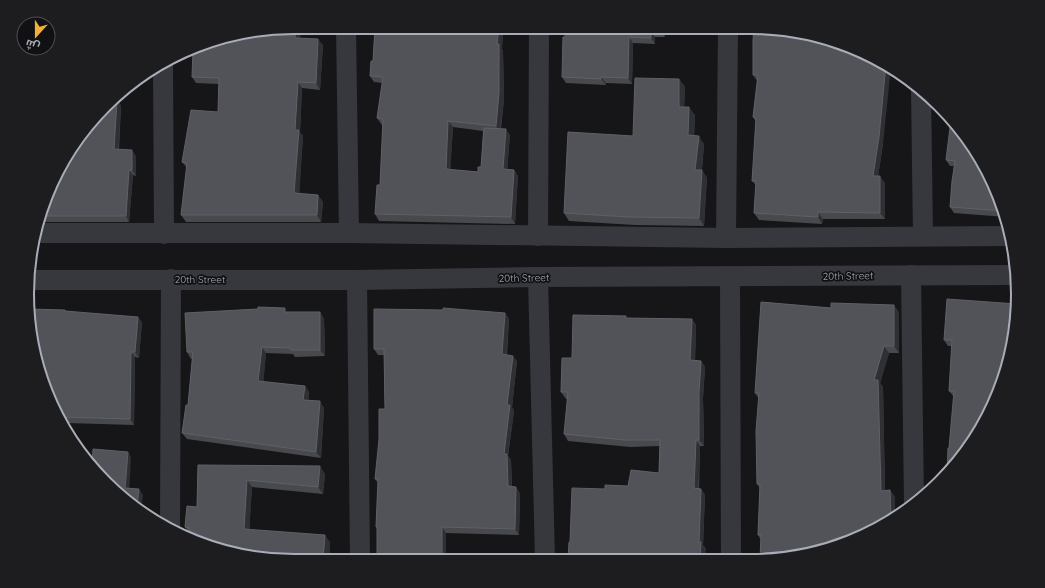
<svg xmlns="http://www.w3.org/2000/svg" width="1045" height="588" font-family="Quicksand,Cairo,sans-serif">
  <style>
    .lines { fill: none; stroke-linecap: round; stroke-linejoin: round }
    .minor { stroke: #37383d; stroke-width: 20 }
    .wall { fill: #47494d; fill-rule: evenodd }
    .shaded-wall { fill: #2f3033 }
    .building { fill: #525359; stroke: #5f6168 }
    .labels { text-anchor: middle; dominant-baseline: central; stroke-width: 3.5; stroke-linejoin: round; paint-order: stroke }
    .street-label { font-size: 10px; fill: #a8adb8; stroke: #111113 }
    .rim { fill: none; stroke: #a8adb8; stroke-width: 2 }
  </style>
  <rect width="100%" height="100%" fill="#161618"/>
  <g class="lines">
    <g class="minor">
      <polyline points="346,27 349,233"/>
      <polyline points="163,65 164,234"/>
      <polyline points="921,89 923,236"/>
      <polyline points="35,233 349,233 726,238 1011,236"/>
      <polyline points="538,236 539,27"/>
      <polyline points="726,238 728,28"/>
      <polyline points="911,275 914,504"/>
      <polyline points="538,277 545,560"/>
      <polyline points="730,277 731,559"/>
      <polyline points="31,280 357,280 538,277 1017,275"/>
      <polyline points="357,280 360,560"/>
      <polyline points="170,529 171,279"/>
    </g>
  </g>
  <g class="wall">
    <path d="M375,27H503L502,49L503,51L504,99L501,129L510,135L507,169L514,170L518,176L515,224L379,221L375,214L380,185L383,125H382L377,118L383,83L374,82L370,76L373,61ZM453,127L483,131L481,167L478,172L450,170Z"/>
    <polygon points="566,27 665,27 665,37 655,37 655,44 633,43 632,84 606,83 606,85 566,83 562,77"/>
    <polygon points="754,28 883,144 878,176 885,183 885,219 823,219 822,224 759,220 754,213 756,185 752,181 756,122 753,117 757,81 753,75"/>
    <polygon points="300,38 323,45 320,90 302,88 300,132 303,136 299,194 318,195 323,202 321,222 186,222 181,215 187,168 182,162 218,112 219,84 196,83 192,77"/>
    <polygon points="679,79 685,87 684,107 695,115 694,135 704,144 702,170 707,178 704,226 635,225 569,221 564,213 633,136"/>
    <polygon points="121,105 119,150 136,156 136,176 133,175 129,222 38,222 72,145"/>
    <polygon points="944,112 963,132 991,176 1006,217 954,213 950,207 954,166 950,166 946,160 951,123 948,123 944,117"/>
    <polygon points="1017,304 949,448 954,397 949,391 952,346 948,346 944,340"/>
    <polygon points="831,308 899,312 899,353 889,353 880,383 883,387 885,491 890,490 895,497 895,518 837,547 761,540 758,535 760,488 757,484 759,399 755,393"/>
    <polygon points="66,311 142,322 139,358 135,357 134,425 66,423 66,426 47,396"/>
    <polygon points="288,312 324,318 325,356 295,357 293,354 266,353 263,382 305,386 309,392 308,401 324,408 321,458 187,439 182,433 188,405 192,359 191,359 187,352"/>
    <polygon points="505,313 509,319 507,355 517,361 512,407 514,411 508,456 511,460 512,487 520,493 519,535 446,533 446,560 377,560 377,529 376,527 378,483 375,479 385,409 384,355 378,355 374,349"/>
    <polygon points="628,318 692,319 696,325 695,360 701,361 705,367 703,398 704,446 700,446 699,489 701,489 705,495 703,545 706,549 570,542 605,489 628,486 659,473 660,446 630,447 568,441 564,434 568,399 566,399 561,392 572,358"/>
    <polygon points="198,465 325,474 323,494 252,487 249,530 330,542 329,560 277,560 189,533 185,527 197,507"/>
  </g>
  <g class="shaded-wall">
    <polygon points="296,27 301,27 300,44 295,38"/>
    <polygon points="499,27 503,27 502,49 503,51 504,99 500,132 496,126 497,44"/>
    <polygon points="661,27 665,27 665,37 661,31"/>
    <polygon points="651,31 655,37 655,44 651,38"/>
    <polygon points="629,37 633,43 632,84 628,78"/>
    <polygon points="318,39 323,45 320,90 316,83"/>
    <polygon points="886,64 891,67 883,144 877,183 873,176"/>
    <polygon points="601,77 606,83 606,85 601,79"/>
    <polygon points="679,79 685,87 684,115 679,107"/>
    <polygon points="298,82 302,88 300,132 303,136 299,200 294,193 295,130"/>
    <polygon points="117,100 121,105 118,155 114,149"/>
    <polygon points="689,107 695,115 694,143 688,135"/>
    <polygon points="448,121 453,127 450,176 446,169"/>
    <polygon points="506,129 510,135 507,175 503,169"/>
    <polygon points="699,136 704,144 701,178 695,170"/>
    <polygon points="132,150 136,156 136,176 132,170"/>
    <polygon points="129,170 133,175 129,222 126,216"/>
    <polygon points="514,170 518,176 515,224 511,217"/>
    <polygon points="702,170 707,178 704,226 699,218"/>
    <polygon points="880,176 885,183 885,219 880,213"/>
    <polygon points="318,195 323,202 321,222 317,215"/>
    <polygon points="818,212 823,219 822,224 818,217"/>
    <polygon points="894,305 899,312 899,353 894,346"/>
    <polygon points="320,312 324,318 325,356 320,350"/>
    <polygon points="505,313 509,319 506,360 502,354"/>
    <polygon points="138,317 142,322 139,358 135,352"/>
    <polygon points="692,319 696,325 695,367 690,360"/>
    <polygon points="884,346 889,353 880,383 883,387 885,498 881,491 874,380"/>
    <polygon points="262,347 266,353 263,388 258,381"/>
    <polygon points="131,352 135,357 134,425 130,419"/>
    <polygon points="513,356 517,361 512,407 514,411 508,456 511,460 512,492 508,486 504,454 507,405"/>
    <polygon points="701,361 705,367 703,398 704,446 699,440 699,392"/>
    <polygon points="305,386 309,392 308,407 303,400"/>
    <polygon points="320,401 324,408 321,458 316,452"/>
    <polygon points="62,417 66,423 66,426 62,419"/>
    <polygon points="696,440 700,446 698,495 694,488"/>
    <polygon points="128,452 131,457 129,494 125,488"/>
    <polygon points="320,466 325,474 323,494 318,487"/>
    <polygon points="247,480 252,487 249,537 244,529"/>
    <polygon points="516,487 520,493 519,535 515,529"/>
    <polygon points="139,489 143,495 141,510 137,506"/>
    <polygon points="701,489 705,495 703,545 706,549 705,559 700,559 699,542"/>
    <polygon points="890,490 895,497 895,518 891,520"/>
    <polygon points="442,527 446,533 446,560 442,560"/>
    <polygon points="325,535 330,542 329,560 323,560"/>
  </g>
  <g class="building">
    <polygon points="294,27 296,27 295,38 318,39 316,83 298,82 295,130 299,130 294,193 318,195 317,215 181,215 187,163 182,162 191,110 218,112 219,78 192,77 193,50 208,41"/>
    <polygon points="375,27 499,27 497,44 499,44 499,93 496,126 448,121 446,169 478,172 478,167 481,167 484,128 506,129 503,169 514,170 511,217 375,214 377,185 380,185 383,119 377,118 383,77 370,76 371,61 373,61"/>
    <polygon points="566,27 661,27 661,31 651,31 651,38 629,37 628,78 601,77 601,79 562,77 563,37 565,37"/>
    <polygon points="754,28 768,28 837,41 886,64 879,137 873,176 880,176 880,213 818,212 818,217 754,213 756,181 752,181 756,118 753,117 758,75 753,75 753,40"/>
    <polygon points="635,78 679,79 679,107 689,107 688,135 699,136 695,170 702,170 699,218 629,217 564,213 568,132 633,136"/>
    <polygon points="115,100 117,100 114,149 132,150 132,170 129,170 126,216 40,216 72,145"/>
    <polygon points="944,112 950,118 944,117"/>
    <polygon points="951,119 963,132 991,176 1004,211 950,207 952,181 955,161 946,160"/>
    <polygon points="947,299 1017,304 1016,329 1004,380 982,428 947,473 948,448 949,448 954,391 949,391 952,340 944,340"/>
    <polygon points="761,302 831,308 831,303 894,305 894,346 884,346 874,380 878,380 881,491 890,490 891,520 837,547 786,559 760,559 761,535 758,535 760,484 757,484 756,431 759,393 755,393"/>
    <polygon points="258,307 285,308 285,312 320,312 320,350 291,350 291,348 262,347 258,381 305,386 303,400 320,401 316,452 182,433 186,405 188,405 193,352 187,352 185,313 258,309"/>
    <polygon points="443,308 505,313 502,354 513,356 507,405 510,405 504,454 507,454 508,486 516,487 515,529 442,527 442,560 377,560 377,527 376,527 378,479 375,479 379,439 379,409 385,409 384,349 374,349 374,309 443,310"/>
    <polygon points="28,309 65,310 65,311 138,317 135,352 131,352 130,419 62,417 62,419 47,396 28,311"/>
    <polygon points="573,315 626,316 626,318 692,319 690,360 701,361 699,392 699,440 696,440 694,488 701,489 699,542 701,542 700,559 568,559 569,542 570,542 572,488 605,489 605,485 628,486 631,470 659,473 660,440 625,440 564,434 568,392 561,392 562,358 572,358"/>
    <polygon points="93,449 128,452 125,488 139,489 137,506 93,470 92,468"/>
    <polygon points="198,465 320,466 318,487 247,480 244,529 325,535 323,560 277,560 225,552 189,537 189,528 185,527 187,506 197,507"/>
  </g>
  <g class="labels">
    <g class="street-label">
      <text transform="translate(848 276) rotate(-1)">20th Street</text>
      <text transform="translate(524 278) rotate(-1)">20th Street</text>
      <text x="200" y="279">20th Street</text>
    </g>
  </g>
  <path d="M0 0H1045V588H0ZM294 34H751A260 260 0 0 1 1011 294V294A260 260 0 0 1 751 554H294A260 260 0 0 1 34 294V294A260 260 0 0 1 294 34Z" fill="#1d1d20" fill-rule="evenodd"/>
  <path class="rim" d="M294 34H751A260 260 0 0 1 1011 294V294A260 260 0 0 1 751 554H294A260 260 0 0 1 34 294V294A260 260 0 0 1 294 34Z"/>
  <g transform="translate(36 36) rotate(201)"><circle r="19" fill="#111113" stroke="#4d4f55"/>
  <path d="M0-3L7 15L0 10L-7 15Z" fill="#f2b134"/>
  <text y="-6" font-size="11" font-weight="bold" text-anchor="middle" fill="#a8adb8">ش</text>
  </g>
</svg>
